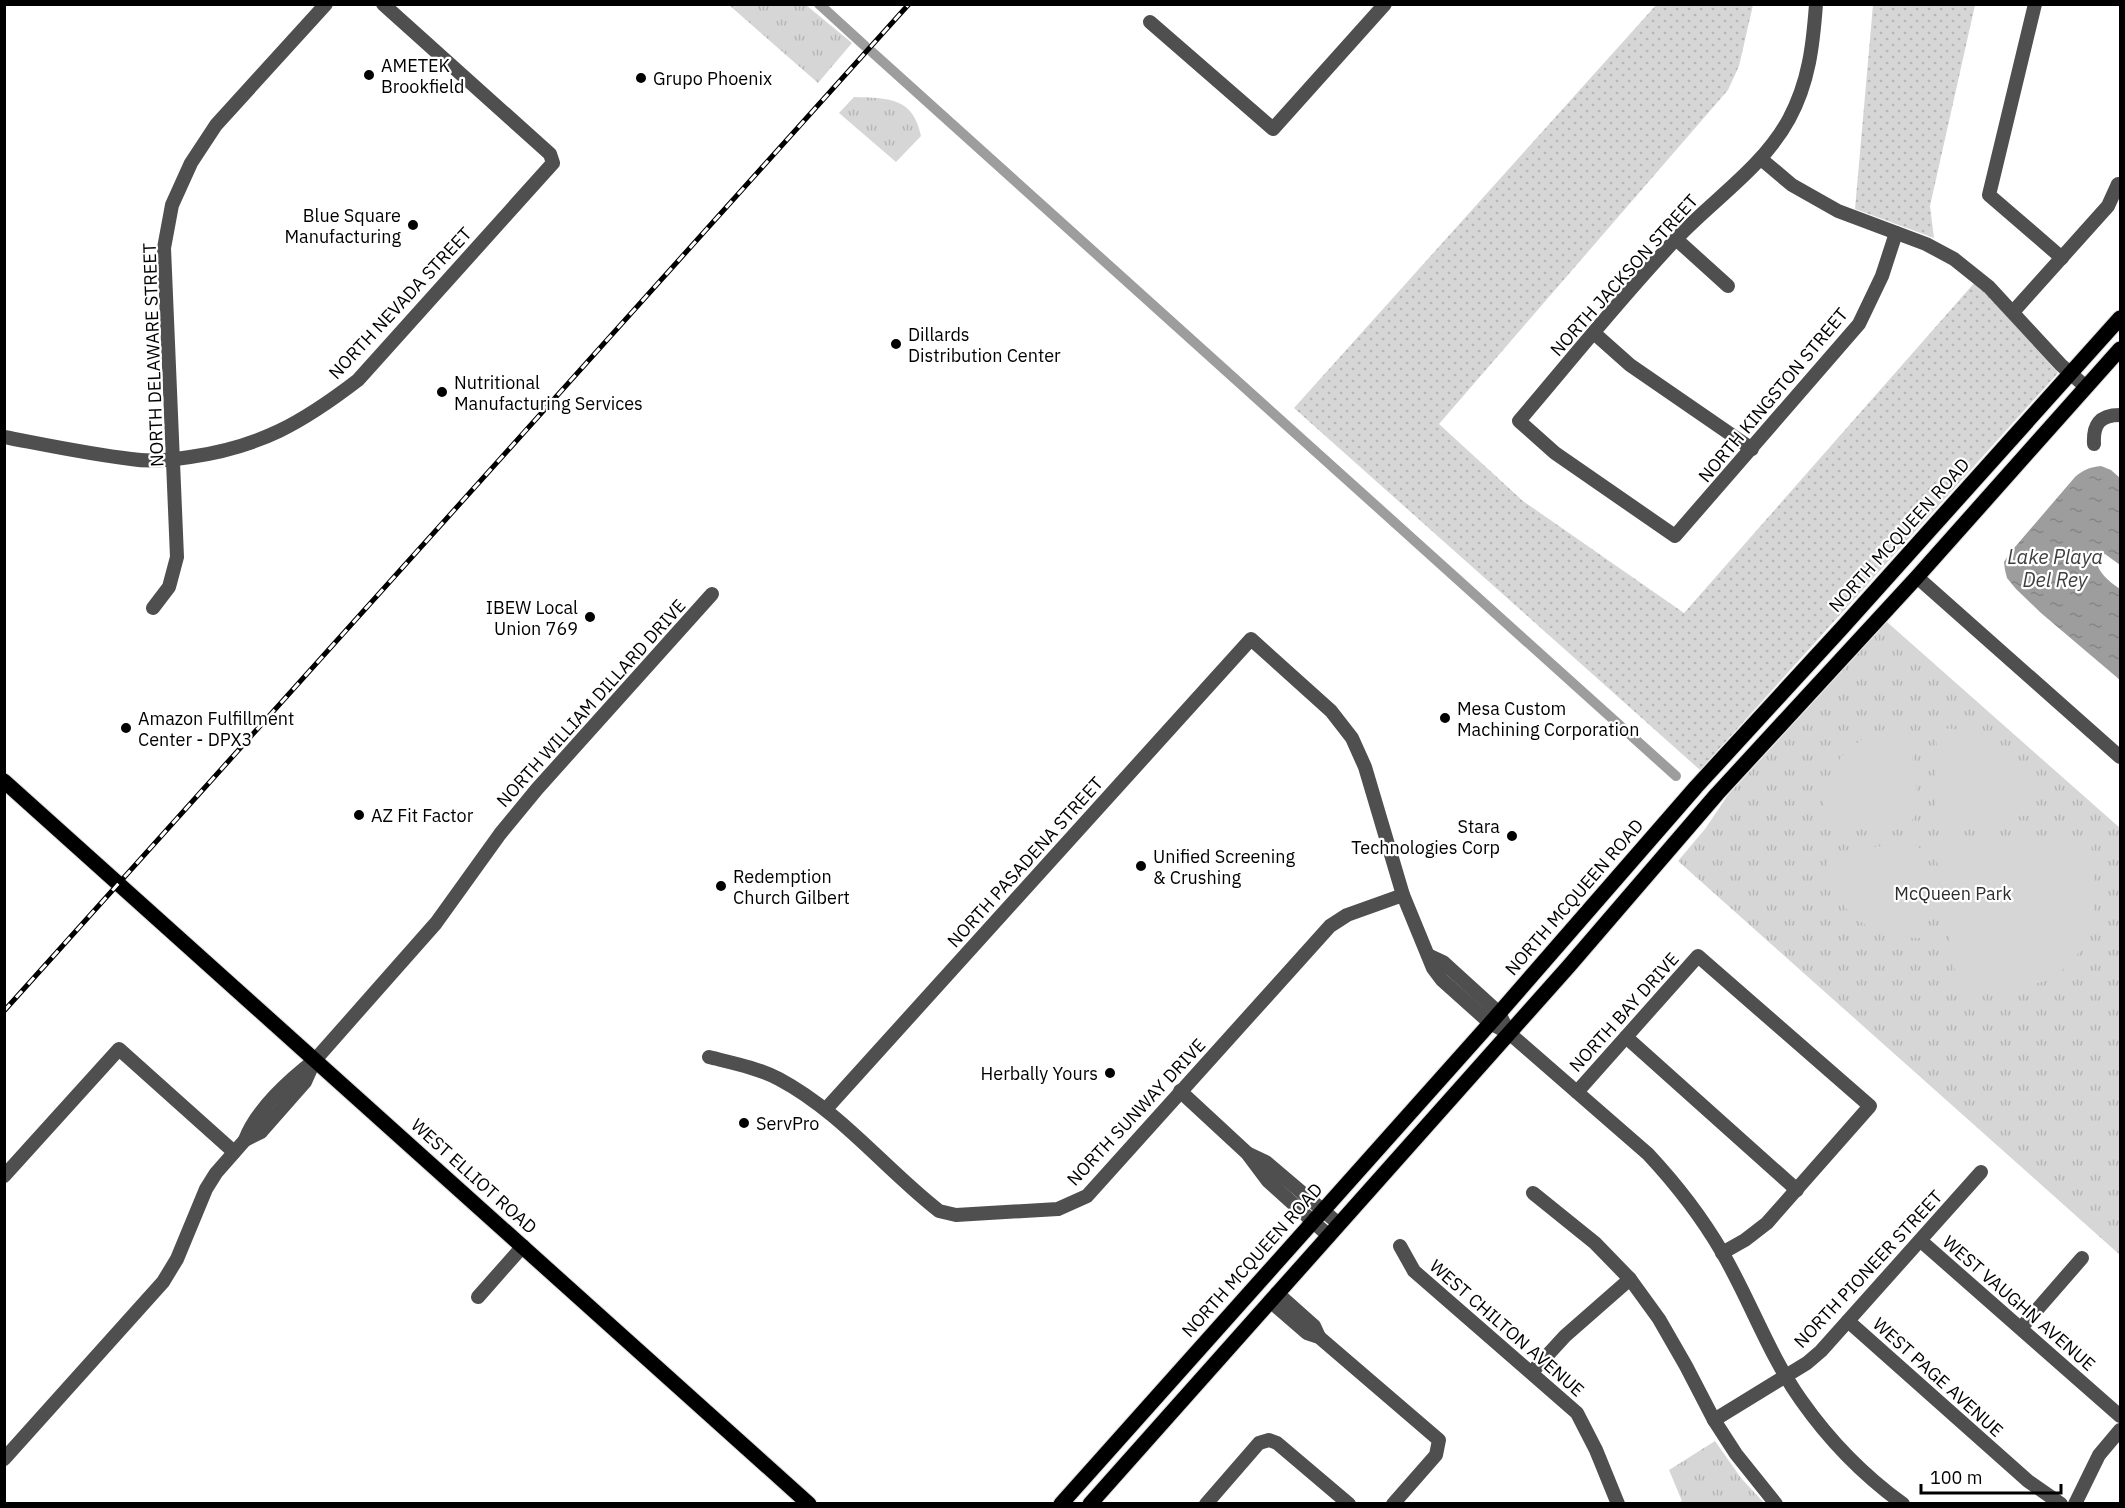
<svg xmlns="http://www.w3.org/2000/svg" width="2125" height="1508" font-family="'IBM Plex Sans',sans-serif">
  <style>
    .grass { fill: url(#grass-dots) }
    .park { fill: url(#park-tufts) }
    .pitch { fill: #d6d6d6 }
    .water { fill: url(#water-ripples) }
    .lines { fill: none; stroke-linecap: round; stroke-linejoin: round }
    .canal { stroke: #9d9d9d; stroke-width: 10 }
    .major-casing { stroke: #dbdbdb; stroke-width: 17 }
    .minor { stroke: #4f4f4f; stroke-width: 14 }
    .major { stroke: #000; stroke-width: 15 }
    .rail-casing { stroke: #000; stroke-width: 5 }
    .rail { stroke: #fff; stroke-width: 3; stroke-dasharray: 9; stroke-linecap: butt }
    .poi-dot { fill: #000; stroke: #fff; stroke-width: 2 }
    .labels { text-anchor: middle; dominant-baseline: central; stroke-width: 4.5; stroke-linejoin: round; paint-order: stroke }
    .poi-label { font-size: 18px; fill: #000; stroke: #fff; text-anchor: start }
    .street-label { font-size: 18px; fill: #000; stroke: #fff }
    .park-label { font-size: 18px; fill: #2d2d2d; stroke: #fff }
    .water-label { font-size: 20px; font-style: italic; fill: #3e3e3e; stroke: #fff }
  </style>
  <defs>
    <pattern id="grass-dots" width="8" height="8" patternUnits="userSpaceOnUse" patternTransform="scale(1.5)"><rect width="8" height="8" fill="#d6d6d6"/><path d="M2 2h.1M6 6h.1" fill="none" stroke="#b6b6b6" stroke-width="1.8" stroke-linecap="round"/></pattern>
    <pattern id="park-tufts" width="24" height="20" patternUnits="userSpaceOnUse" patternTransform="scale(1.5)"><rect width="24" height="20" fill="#d6d6d6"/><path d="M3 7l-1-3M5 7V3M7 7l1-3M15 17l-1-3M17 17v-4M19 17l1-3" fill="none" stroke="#b6b6b6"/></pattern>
    <pattern id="water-ripples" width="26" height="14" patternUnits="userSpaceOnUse" patternTransform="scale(1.5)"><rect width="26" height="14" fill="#9d9d9d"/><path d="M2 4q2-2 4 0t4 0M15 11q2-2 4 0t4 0" fill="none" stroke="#858585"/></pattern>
  </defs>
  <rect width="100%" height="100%" fill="#fff"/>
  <g class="grass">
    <polygon points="1657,4 1753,5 1739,66 1728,90 1439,424 1523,501 1684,613 1976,281 2058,373 1700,770 1294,408"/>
    <polygon points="1873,5 1975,5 1930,206 1934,238 1855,209"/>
  </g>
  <g class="park">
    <polygon points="729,5 806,5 852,43 818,83"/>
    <path d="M854,97C888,98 913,97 921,136L896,162L839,113Z"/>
    <polygon points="1887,622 2120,828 2120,1255 1678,861 1705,829 1728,795"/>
    <polygon points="1715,1441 1741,1478 1764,1503 1678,1503 1682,1501 1669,1470"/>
  </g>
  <g class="pitch">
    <path d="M1937,728C1989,728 2032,758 2034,814L1948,828L1935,816Z"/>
    <path d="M1909,729L1919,811L1909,824H1824C1823,811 1822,799 1825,786C1833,760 1859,735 1886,730C1893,729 1902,729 1909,729Z"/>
    <path d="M1950,837L2091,841C2094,885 2103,933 2067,966C2061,971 2053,978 2045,981C2017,989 1986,988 1958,990L1936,854Z"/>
    <path d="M1913,842L1923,851V938C1867,938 1830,912 1827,853Z"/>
  </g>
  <path class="water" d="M2101,466L2111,470L2120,478V565L2105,554L2096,557C2097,573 2109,581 2120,589V680L2041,613L2016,589L2007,578L2005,570L2004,562L2009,554L2075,477C2083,470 2090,467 2101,466Z"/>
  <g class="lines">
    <g class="canal">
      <polyline points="819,4 865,46"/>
      <polyline points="872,52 1676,776"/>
    </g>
    <g class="major-casing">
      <g id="major">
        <polyline points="4,781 809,1504"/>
        <polyline points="1061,1504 1494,1019 1696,787 1842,628 2120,318"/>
        <polyline points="1090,1504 1569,966 1717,794 1917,577 2120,349"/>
      </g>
    </g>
    <g class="minor">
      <path d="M1816,4C1813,45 1809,82 1789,119C1763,167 1714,199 1677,238C1622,296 1571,360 1519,421L1555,453L1675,536L1859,324L1882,276L1896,233"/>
      <polyline points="2035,4 1989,195 2062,258"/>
      <polyline points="1150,22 1273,129 1385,4"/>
      <polyline points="1761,159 1792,185 1838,211 1926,244 1954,259 1989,287 2061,365 2086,387"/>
      <polyline points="1676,239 1728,286"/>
      <polyline points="2013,312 2108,206 2118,184"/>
      <polyline points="1594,333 1630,365 1752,449"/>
      <path d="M4,437C46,445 88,454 131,459C150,462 171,460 190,457C260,447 302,423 358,380L553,163L550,154L383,4"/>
      <path d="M2094,444C2093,425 2099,415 2120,415"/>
      <polyline points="1917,577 2120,757"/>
      <polyline points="153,608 169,587 177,557 164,248 172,205 191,163 216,125 326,4"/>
      <polyline points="1428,955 1443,962 1499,1013 1504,1023"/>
      <polyline points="1626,1037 1797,1190"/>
      <path d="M709,1057C733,1063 758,1068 779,1079C841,1112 885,1169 939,1211L956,1215L1058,1209L1087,1196L1330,926L1347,915L1403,895"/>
      <polyline points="1180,1091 1247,1153 1268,1181 1329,1236"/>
      <polyline points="1577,1092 1698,956 1870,1106 1767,1223 1745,1240 1722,1253"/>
      <path d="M826,1109L1251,639L1331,711L1352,738L1365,767L1403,895L1433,968L1442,980L1490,1023L1509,1033L1648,1154C1676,1184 1701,1216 1722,1252C1750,1300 1769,1355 1801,1400C1829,1440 1863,1475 1903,1504"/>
      <path d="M245,1140C256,1110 290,1079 315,1060L436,923L500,834L537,789L712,594"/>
      <polyline points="1249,1154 1266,1162 1339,1224"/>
      <polyline points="4,1176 119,1049 234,1152"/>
      <polyline points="1533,1193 1595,1243 1630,1279 1659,1319 1686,1366 1714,1420 1736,1454 1776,1504"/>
      <polyline points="1921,1241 2120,1416"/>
      <polyline points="1400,1246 1414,1271 1577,1413 1596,1450 1618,1504"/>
      <polyline points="1277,1293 1314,1326 1319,1337"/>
      <polyline points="478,1297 523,1246"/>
      <polyline points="1270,1301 1307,1333 1319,1337 1439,1440 1436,1455 1393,1504"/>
      <polyline points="1848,1321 2028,1481 2061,1504"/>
      <polyline points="2021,1328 2082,1258"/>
      <polyline points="1532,1372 1565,1336 1630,1279"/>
      <polyline points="1714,1420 1807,1363 1821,1351 1981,1172"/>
      <polyline points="4,1459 163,1282 177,1259 206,1189 216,1173 245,1140 261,1132 305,1082 314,1062"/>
      <polyline points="1206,1504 1259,1443 1269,1440 1277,1443 1349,1504"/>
      <polyline points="2075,1504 2099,1455 2120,1430"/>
    </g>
    <use href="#major" class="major"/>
    <g class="rail-casing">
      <polyline id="rail" points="4,1011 909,4"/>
    </g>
    <use href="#rail" class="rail"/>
  </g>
  <g class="poi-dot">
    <circle cx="369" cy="75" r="6"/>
    <circle cx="641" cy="78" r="6"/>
    <circle cx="413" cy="225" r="6"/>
    <circle cx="896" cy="344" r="6"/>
    <circle cx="442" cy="392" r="6"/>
    <circle cx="590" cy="617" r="6"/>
    <circle cx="1445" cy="718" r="6"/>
    <circle cx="126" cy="728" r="6"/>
    <circle cx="359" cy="815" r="6"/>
    <circle cx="1512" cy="836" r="6"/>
    <circle cx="1141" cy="866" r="6"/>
    <circle cx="721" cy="886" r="6"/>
    <circle cx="1110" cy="1073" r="6"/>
    <circle cx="744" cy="1123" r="6"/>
  </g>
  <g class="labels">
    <g class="poi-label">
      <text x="381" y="65">AMETEK<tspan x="381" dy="21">Brookfield</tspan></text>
      <text x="653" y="78">Grupo Phoenix</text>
      <text x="401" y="215" text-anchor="end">Blue Square<tspan x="401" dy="21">Manufacturing</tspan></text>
      <text x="908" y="334">Dillards<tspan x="908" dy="21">Distribution Center</tspan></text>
      <text x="454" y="382">Nutritional<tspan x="454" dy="21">Manufacturing Services</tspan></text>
      <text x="578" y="607" text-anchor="end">IBEW Local<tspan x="578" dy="21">Union 769</tspan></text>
      <text x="1457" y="708">Mesa Custom<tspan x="1457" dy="21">Machining Corporation</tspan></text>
      <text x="138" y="718">Amazon Fulfillment<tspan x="138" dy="21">Center - DPX3</tspan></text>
      <text x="371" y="815">AZ Fit Factor</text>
      <text x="1500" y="826" text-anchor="end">Stara<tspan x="1500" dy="21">Technologies Corp</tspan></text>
      <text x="1153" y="856">Unified Screening<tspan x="1153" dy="21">&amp; Crushing</tspan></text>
      <text x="733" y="876">Redemption<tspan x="733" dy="21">Church Gilbert</tspan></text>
      <text x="1098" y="1073" text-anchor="end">Herbally Yours</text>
      <text x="756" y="1123">ServPro</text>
    </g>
    <g class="street-label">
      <text transform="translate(1624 275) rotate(-48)">NORTH JACKSON STREET</text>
      <text transform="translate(400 303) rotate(-47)">NORTH NEVADA STREET</text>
      <text transform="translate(153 355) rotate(-92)">NORTH DELAWARE STREET</text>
      <text transform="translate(1773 395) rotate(-50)">NORTH KINGSTON STREET</text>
      <text transform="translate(1899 535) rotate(-48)">NORTH MCQUEEN ROAD</text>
      <text transform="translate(591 703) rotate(-48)">NORTH WILLIAM DILLARD DRIVE</text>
      <text transform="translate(1025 862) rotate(-48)">NORTH PASADENA STREET</text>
      <text transform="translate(1574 897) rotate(-49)">NORTH MCQUEEN ROAD</text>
      <text transform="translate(1624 1012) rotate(-48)">NORTH BAY DRIVE</text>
      <text transform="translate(1136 1112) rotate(-47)">NORTH SUNWAY DRIVE</text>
      <text transform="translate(474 1176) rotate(42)">WEST ELLIOT ROAD</text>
      <text transform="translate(1252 1260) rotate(-48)">NORTH MCQUEEN ROAD</text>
      <text transform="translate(1868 1269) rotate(-47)">NORTH PIONEER STREET</text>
      <text transform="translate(2019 1303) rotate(41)">WEST VAUGHN AVENUE</text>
      <text transform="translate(1507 1328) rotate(41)">WEST CHILTON AVENUE</text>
      <text transform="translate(1938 1377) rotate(42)">WEST PAGE AVENUE</text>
    </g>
    <g class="park-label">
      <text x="1953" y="893">McQueen Park</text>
    </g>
    <g class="water-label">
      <text x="2055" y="556">Lake Playa<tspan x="2055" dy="23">Del Rey</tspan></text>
    </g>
  </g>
  <rect width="2125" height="1508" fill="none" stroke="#000000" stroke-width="12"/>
  <path d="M1921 1484v9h140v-9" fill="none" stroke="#000000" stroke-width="3"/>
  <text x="1930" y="1484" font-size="18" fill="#000000" stroke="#ffffff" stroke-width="4.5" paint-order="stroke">100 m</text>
</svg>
